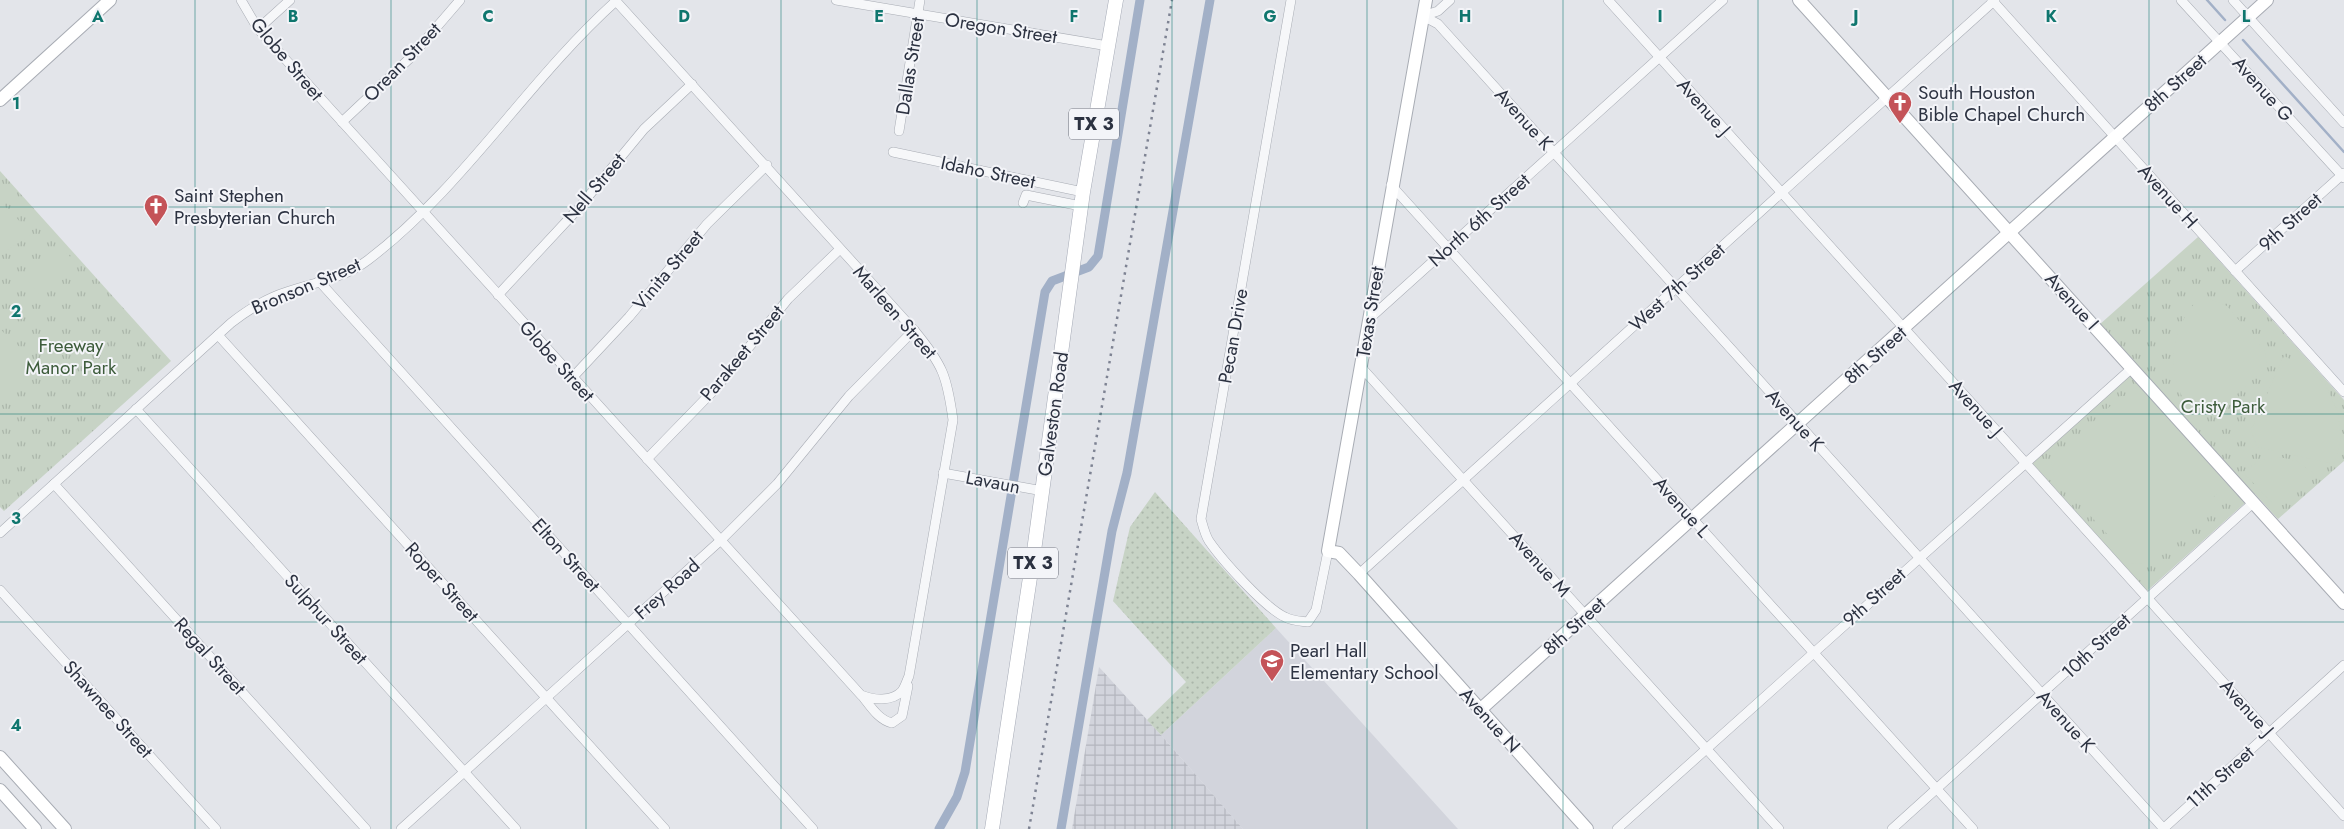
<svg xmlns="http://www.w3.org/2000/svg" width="2344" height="829" font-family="Jost,sans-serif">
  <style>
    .built { fill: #d2d4dc }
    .industrial { fill: url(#industrial-grid) }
    .grass { fill: url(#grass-dots) }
    .park { fill: url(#park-tufts) }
    .pitch { fill: #c7d3c5 }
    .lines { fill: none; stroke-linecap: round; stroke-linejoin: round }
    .stream { stroke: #a2b0c7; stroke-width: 2.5 }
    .canal { stroke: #a2b0c7; stroke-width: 9 }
    .street-casing { stroke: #a8acb4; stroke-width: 10 }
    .secondary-casing { stroke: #a8acb4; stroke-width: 14 }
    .primary-casing { stroke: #a4a9b5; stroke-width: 15 }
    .street { stroke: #f6f7f9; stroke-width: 9 }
    .secondary { stroke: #fff; stroke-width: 12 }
    .primary { stroke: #fff; stroke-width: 14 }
    .rail { stroke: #7e8393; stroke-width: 2.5; stroke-dasharray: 2.5 5; stroke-linecap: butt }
    .grid { fill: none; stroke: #0f766e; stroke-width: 1; stroke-opacity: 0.55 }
    .labels { text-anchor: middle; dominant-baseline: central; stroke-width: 4; stroke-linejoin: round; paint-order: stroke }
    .shield { fill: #f3f4f8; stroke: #686c78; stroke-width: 1 }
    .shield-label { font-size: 18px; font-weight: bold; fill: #2c3241 }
    .street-label { font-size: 19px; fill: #2c3241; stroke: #f3f4f8 }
    .poi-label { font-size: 19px; fill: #2c3241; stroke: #f3f4f8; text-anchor: start }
    .park-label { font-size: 19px; fill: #3d5c3b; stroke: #f3f4f8 }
    .grid-label { font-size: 16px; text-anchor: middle; font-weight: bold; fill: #0f766e; stroke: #f3f4f8; stroke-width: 4; stroke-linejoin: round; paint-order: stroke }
  </style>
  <defs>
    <pattern id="industrial-grid" width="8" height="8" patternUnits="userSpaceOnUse" patternTransform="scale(1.25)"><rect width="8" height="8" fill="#d2d4dc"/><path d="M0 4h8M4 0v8" fill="none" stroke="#b4b6be"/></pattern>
    <pattern id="grass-dots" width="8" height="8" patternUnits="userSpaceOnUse" patternTransform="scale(1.25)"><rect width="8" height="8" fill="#c7d3c5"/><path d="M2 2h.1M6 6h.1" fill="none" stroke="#abb6aa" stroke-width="1.8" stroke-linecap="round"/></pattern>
    <pattern id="park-tufts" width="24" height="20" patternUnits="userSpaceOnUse" patternTransform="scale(1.25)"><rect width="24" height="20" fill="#c7d3c5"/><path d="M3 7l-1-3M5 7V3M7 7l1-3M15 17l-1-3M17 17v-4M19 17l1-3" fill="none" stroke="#abb6aa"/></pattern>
  </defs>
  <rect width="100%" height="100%" fill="#e3e5ea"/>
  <polygon class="built" points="1276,628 1458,829 1243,829 1161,735"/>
  <polygon class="industrial" points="1099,667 1161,735 1243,829 1072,829"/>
  <polygon class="grass" points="1155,492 1276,628 1161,735 1147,720 1186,682 1113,601 1130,527"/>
  <g class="park">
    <polygon points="0,171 171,361 4,511 0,507"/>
    <polygon points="2198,237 2344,400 2344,461 2278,519 2255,494 2147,591 2032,463 2137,368 2099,325"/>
  </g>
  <g class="pitch">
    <polygon points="0,201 32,234 0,255"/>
    <polygon points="59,245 75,262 39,294 24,276"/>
    <path d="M2203,296L2227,306L2265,351L2267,367L2215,414L2195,416C2190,408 2183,400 2180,392C2166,362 2176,315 2203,296Z"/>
    <path d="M0,329C12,341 37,357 31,375L0,400Z"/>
    <polygon points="2284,356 2308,368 2325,384 2338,412 2341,440 2334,464 2257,447 2251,430"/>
    <polygon points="2121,396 2150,396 2229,483 2142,563 2131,564 2107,538 2109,536 2054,476 2051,461"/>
    <polygon points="2279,457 2297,461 2314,474 2283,505 2274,505 2243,472 2260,460"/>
  </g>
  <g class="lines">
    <g class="stream">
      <polyline points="2207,0 2225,20"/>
      <polyline points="2243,40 2344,152"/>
    </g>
    <g class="canal">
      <polyline points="939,829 957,797 965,772 1045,292 1052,281 1089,267 1098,256 1140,0"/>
      <polyline points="1061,829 1112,531 1127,473 1210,0"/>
    </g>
    <g class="street-casing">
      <g id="street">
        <path d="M241,0L258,29L861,695C873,700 892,702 902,691C905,687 907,680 909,676L953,420C947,376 943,365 914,330L615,0"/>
        <polyline points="836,0 1108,46"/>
        <path d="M1291,0L1201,519C1203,526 1205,535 1209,541C1222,560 1265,608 1285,617C1292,621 1300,621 1308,622L1316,610L1328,551"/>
        <polyline points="1608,0 2344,816"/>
        <polyline points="1992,0 2344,392"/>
        <polyline points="2181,0 2344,178"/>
        <polyline points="2233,0 2344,123"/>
        <polyline points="1423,16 1438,24 2164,829"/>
        <polyline points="1423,16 1438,11 1450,0"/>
        <polyline points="258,29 290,0"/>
        <polyline points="342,122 410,58 460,0"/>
        <polyline points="899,131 920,0"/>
        <polyline points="893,152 1083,192"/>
        <polyline points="1391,185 1973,829"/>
        <polyline points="1023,203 1026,195 1081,206"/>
        <polyline points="2235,271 2344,173"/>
        <polyline points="319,281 813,829"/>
        <polyline points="498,295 577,210 644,129 692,84"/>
        <polyline points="1369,319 1723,0"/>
        <polyline points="218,335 665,829"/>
        <polyline points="1361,367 1779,829"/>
        <polyline points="572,378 629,317 707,224 767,165"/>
        <polyline points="136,409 516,829"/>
        <polyline points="647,459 716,388 788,299 840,249"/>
        <polyline points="943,473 1043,491"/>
        <polyline points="54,484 366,829"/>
        <path d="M0,533L231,323C244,313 257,304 273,297C303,284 341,281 368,260C464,187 527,81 616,1"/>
        <polyline points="1359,574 1995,0"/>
        <polyline points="0,590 216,829"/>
        <path d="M863,697C871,707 879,720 892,723L902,716L908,686"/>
        <polyline points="401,829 721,540 777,484 849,396 914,330"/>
        <polyline points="1617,829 2132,368"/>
        <polyline points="1892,829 2254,502"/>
        <polyline points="2163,829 2344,665"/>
      </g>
    </g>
    <g class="secondary-casing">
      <g id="secondary">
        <polyline points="1426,0 1328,551 1339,553 1359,574 1587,829"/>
        <polyline points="1799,0 2344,603"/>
        <polyline points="0,100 110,0"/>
        <polyline points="1481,709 2267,0"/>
        <polyline points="0,757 65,829"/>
        <polyline points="0,790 35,829"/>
      </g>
    </g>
    <g class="primary-casing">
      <polyline id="primary" points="992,829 1034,551 1083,192 1116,0"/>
    </g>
    <use href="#street" class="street"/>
    <use href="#secondary" class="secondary"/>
    <use href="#primary" class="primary"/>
    <polyline class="rail" points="1029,829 1172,0"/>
  </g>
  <path class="grid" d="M195,0V829M391,0V829M586,0V829M781,0V829M977,0V829M1172,0V829M1367,0V829M1563,0V829M1758,0V829M1953,0V829M2149,0V829M0,207H2344M0,414H2344M0,622H2344"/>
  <defs>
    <g id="church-pin" transform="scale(1.25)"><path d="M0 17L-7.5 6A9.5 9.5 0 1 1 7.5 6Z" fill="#c45358" stroke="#f3f4f8"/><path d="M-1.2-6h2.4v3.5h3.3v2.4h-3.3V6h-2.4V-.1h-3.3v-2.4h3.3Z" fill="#fff"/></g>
    <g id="school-pin" transform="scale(1.25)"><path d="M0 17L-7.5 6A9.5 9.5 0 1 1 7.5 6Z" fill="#c45358" stroke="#f3f4f8"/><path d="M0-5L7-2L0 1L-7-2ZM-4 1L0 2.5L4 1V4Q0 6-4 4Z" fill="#fff"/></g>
  </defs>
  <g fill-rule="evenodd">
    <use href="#church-pin" x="1900" y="103"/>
    <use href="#church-pin" x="156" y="206"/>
    <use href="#school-pin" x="1272" y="661"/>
  </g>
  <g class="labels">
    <g class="shield">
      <rect x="1069" y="108.5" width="50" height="31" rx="4"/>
      <rect x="1008" y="547.5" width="50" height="31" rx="4"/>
    </g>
    <g class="shield-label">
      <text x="1094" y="124">TX 3</text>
      <text x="1033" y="563">TX 3</text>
    </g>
    <g class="street-label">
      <text transform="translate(1001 28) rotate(9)">Oregon Street</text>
      <text transform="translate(287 59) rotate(50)">Globe Street</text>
      <text transform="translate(402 62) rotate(-46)">Orean Street</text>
      <text transform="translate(910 66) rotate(-81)">Dallas Street</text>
      <text transform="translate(2175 83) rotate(-42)">8th Street</text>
      <text transform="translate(2263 89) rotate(48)">Avenue G</text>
      <text transform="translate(1704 107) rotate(48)">Avenue J</text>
      <text transform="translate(1524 119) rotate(48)">Avenue K</text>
      <text transform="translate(988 172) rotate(12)">Idaho Street</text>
      <text transform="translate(594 188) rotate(-50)">Nell Street</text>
      <text transform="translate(2168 196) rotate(48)">Avenue H</text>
      <text transform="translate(1479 220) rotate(-42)">North 6th Street</text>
      <text transform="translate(2290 222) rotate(-42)">9th Street</text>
      <text transform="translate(668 270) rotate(-50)">Vinita Street</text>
      <text transform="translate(306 286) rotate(-23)">Bronson Street</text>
      <text transform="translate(1677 287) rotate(-42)">West 7th Street</text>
      <text transform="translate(2072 301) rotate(48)">Avenue I</text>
      <text transform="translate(895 312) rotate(49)">Marleen Street</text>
      <text transform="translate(1370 312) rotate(-81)">Texas Street</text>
      <text transform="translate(1233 336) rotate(-80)">Pecan Drive</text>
      <text transform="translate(742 353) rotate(-50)">Parakeet Street</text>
      <text transform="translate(1875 355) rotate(-42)">8th Street</text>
      <text transform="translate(557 361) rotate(48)">Globe Street</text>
      <text transform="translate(1976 408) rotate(48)">Avenue J</text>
      <text transform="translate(1053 414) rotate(-82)">Galveston Road</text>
      <text transform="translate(1795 420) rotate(48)">Avenue K</text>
      <text transform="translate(993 482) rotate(11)">Lavaun</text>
      <text transform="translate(1682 507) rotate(48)">Avenue L</text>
      <text transform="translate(566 555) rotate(48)">Elton Street</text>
      <text transform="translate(1540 564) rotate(48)">Avenue M</text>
      <text transform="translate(442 582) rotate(48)">Roper Street</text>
      <text transform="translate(667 589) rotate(-42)">Frey Road</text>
      <text transform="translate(1874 597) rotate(-42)">9th Street</text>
      <text transform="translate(326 619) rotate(48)">Sulphur Street</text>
      <text transform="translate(1574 626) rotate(-42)">8th Street</text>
      <text transform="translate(2096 646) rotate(-43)">10th Street</text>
      <text transform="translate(210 656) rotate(48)">Regal Street</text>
      <text transform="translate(2247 708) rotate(48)">Avenue J</text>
      <text transform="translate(108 709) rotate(48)">Shawnee Street</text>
      <text transform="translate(1490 720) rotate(48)">Avenue N</text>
      <text transform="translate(2066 721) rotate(48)">Avenue K</text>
      <text transform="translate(2220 777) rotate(-42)">11th Street</text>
    </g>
    <g class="poi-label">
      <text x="1918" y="92">South Houston<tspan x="1918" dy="22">Bible Chapel Church</tspan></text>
      <text x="174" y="195">Saint Stephen<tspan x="174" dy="22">Presbyterian Church</tspan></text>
      <text x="1290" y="650">Pearl Hall<tspan x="1290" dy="22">Elementary School</tspan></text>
    </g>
    <g class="park-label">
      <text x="71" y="345">Freeway<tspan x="71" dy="22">Manor Park</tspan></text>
      <text x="2223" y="406">Cristy Park</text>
    </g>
  </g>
  <g class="grid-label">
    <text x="98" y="22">A</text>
    <text x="293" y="22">B</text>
    <text x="488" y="22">C</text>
    <text x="684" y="22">D</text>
    <text x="879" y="22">E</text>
    <text x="1074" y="22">F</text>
    <text x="1270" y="22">G</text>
    <text x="1465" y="22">H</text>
    <text x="1660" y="22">I</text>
    <text x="1856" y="22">J</text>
    <text x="2051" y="22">K</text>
    <text x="2246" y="22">L</text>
    <text x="16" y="109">1</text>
    <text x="16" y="317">2</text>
    <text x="16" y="524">3</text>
    <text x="16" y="731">4</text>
  </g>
</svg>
